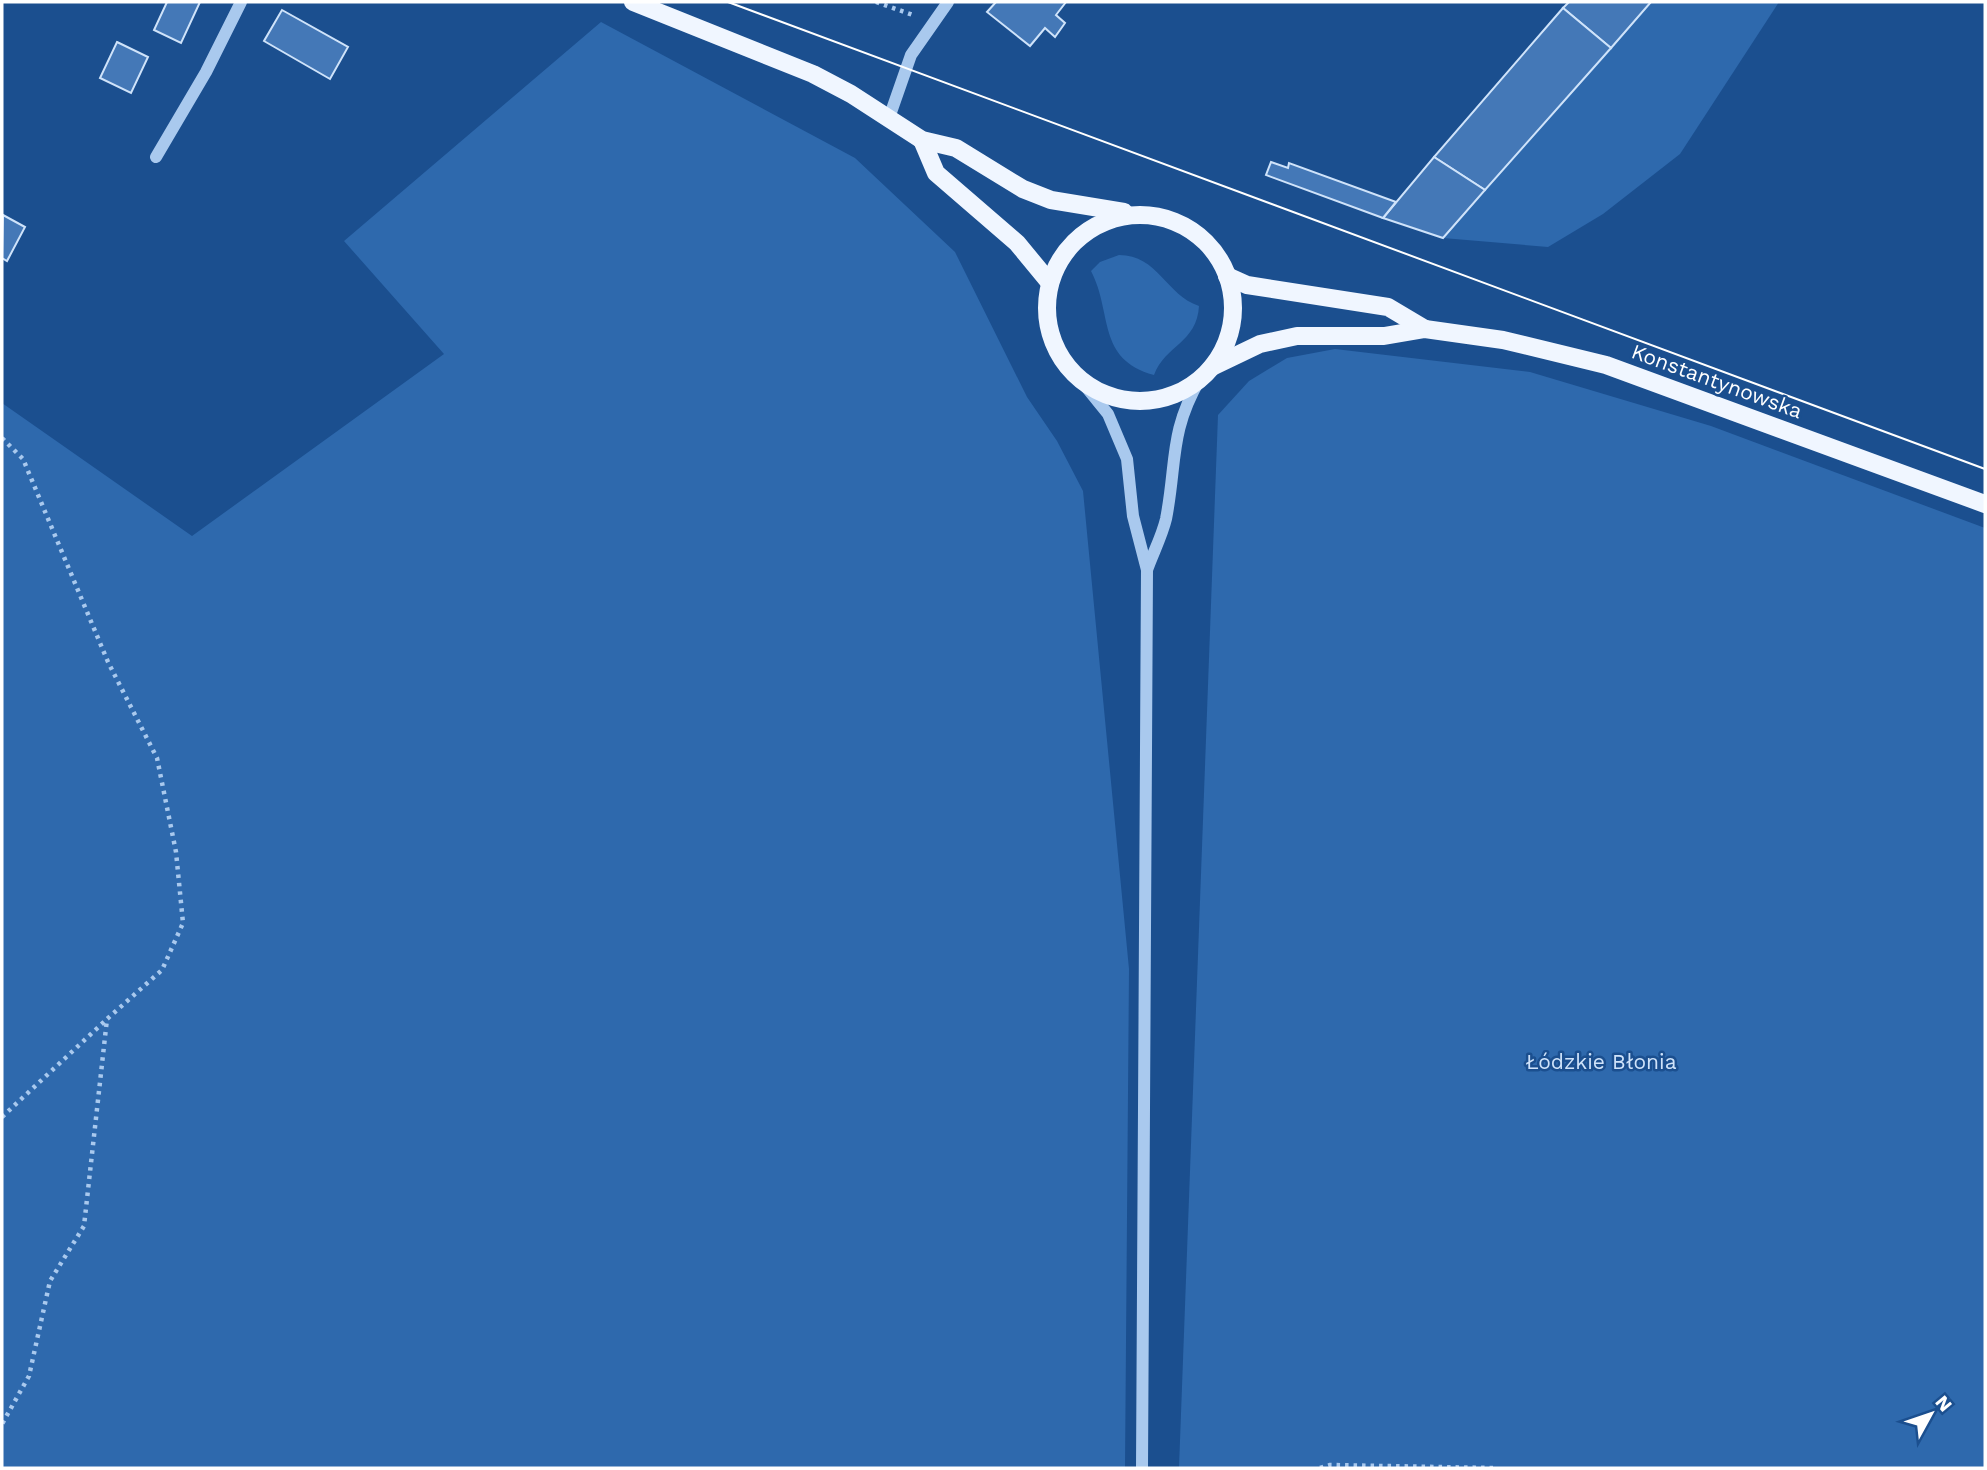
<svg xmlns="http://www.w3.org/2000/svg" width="1987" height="1470" font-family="'Work Sans',sans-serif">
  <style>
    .green { fill: #2e69ad }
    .building { fill: #4478b7; stroke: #cfe3fa; stroke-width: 2 }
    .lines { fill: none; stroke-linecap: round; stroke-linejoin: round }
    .path { stroke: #a9c9ee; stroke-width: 4.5; stroke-dasharray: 3.5 5; stroke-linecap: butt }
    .minor { stroke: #a9c9ee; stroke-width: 12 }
    .major { stroke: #f0f6ff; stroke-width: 18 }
    .tram { stroke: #fff; stroke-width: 2 }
    .labels { text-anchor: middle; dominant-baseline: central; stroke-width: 5; stroke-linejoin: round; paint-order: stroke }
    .street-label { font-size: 21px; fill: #fff; stroke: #1b4f8f }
    .park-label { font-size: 21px; fill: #cfe3fa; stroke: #1b4f8f }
  </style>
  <rect width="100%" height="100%" fill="#1b4f8f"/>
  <g class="green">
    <polygon points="1651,2 1779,2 1680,154 1603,214 1548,247 1443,238"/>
    <polygon points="601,22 855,158 955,252 1027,397 1057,441 1083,491 1129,969 1125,1468 2,1468 2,403 192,536 444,354 344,241"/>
    <path d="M1119,255C1158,255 1166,295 1199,306C1197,343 1165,345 1154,375C1096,359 1113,313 1091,271L1100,262Z"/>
    <polygon points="1335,349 1530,372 1711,426 1985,528 1985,1468 1179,1468 1218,415 1249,381 1287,358"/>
  </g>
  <g class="building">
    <polygon points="167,2 200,2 181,43 154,30"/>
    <polygon points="996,2 1066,2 1056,15 1065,23 1055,37 1045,28 1030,46 987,12"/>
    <polygon points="1569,2 1651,2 1611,48 1563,8"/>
    <polygon points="1563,8 1611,48 1485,190 1434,157"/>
    <polygon points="282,10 348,47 330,79 264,41"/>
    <polygon points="117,42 148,57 131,93 100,78"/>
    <polygon points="1434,157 1485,190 1443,238 1383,218"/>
    <polygon points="1271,162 1288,168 1289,163 1396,202 1383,218 1266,175"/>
    <polygon points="3,215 25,227 7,261 2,258"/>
  </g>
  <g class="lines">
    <g class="path">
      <polyline points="876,2 913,15"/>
      <polyline points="2,438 23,459 108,662 157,758 176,852 183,923 162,970 107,1019 84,1226 50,1281 29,1376 2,1424"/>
      <polyline points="2,1117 106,1020"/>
      <polyline points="1320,1468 1330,1465 1493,1468"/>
    </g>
    <g class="minor">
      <polyline points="889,118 911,55 948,2"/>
      <polyline points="156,157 206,72 241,2"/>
      <polyline points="1078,377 1108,414 1127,459 1133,516 1147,570 1142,1468"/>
      <path d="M1147,570C1153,553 1162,536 1166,519C1177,463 1169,432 1200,379"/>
    </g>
    <g class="major">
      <polyline points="633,2 813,74 851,94 922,140 956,148 1023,189 1051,200 1124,212"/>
      <polyline points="922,140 936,173 1017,243 1050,283"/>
      <circle cx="1140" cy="308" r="93"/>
      <polyline points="1227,276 1247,285 1388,307 1425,329"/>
      <polyline points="1212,367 1260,344 1297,336 1384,336 1425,329 1503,340 1606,365 1985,504"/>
    </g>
    <polyline class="tram" points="728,2 1985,469"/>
  </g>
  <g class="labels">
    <g class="street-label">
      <text transform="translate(1717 381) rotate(20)">Konstantynowska</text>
    </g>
    <g class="park-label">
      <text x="1601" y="1061">Łódzkie Błonia</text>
    </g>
  </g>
  <rect width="1987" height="1470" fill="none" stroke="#ffffff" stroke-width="7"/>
  <g transform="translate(1931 1414) rotate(50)" stroke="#1b4f8f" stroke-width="5" paint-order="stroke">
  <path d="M0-5L12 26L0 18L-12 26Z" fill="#ffffff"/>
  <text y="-10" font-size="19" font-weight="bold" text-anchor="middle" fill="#ffffff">N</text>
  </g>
</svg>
